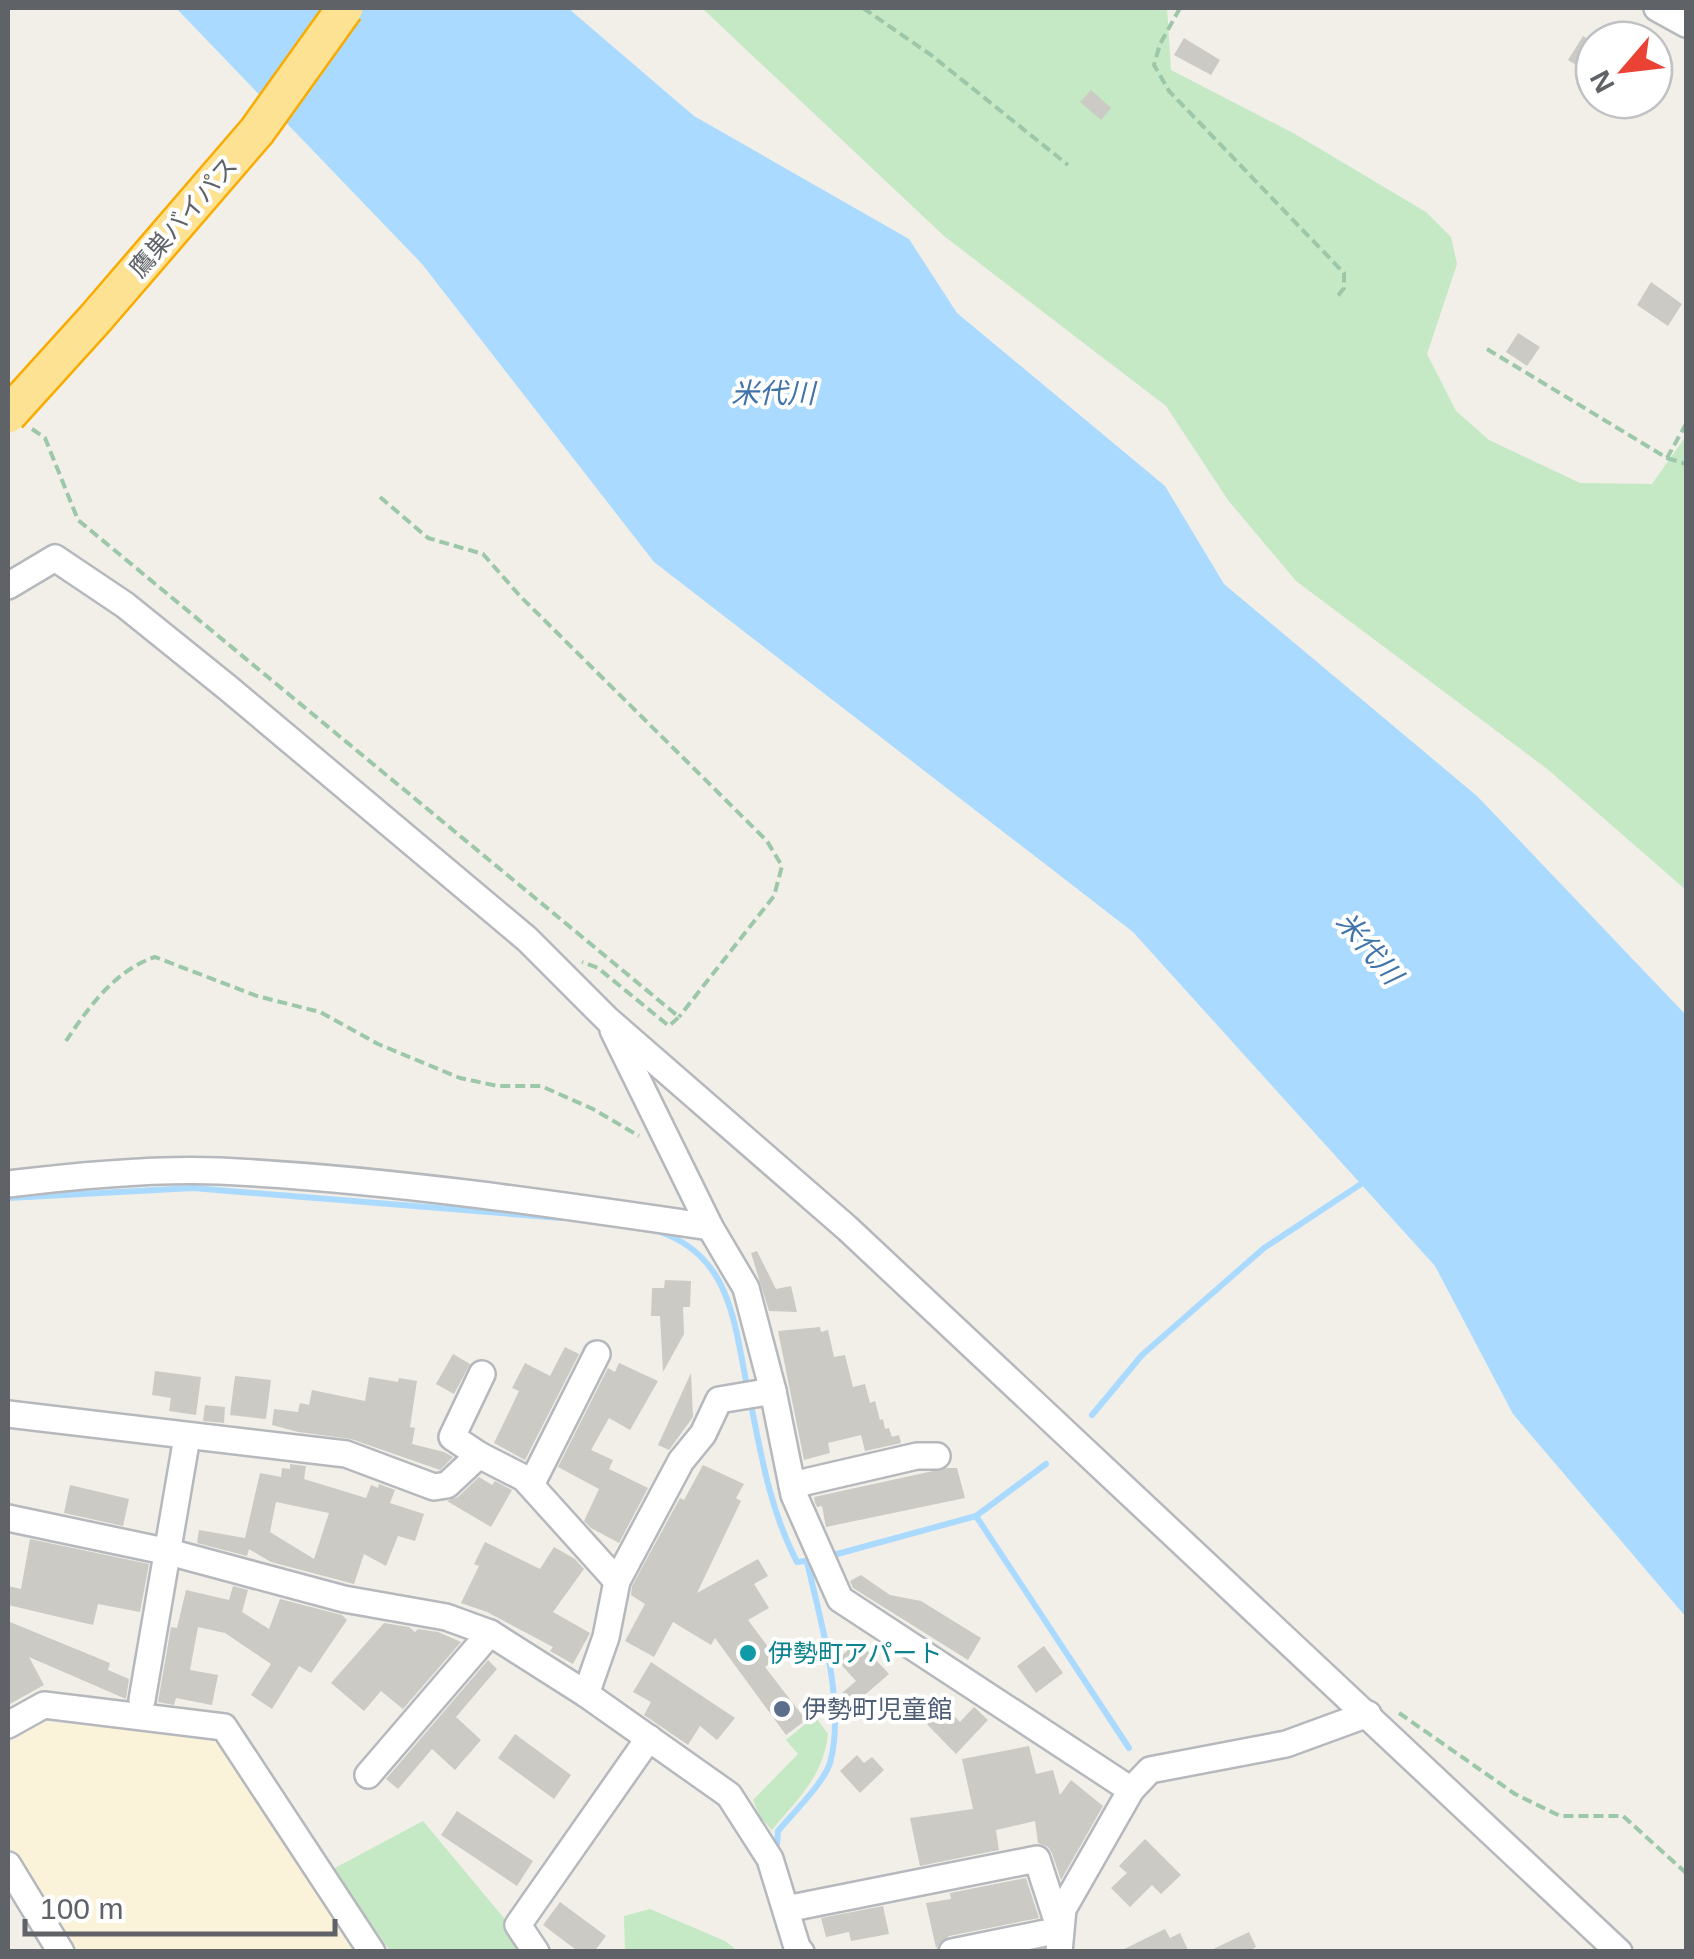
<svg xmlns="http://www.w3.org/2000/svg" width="1694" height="1959" font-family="Helvetica,'Noto Sans JP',sans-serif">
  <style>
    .green { fill: #c5e8c5 }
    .sand { fill: #fbf3d9 }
    .water { fill: #aadaff }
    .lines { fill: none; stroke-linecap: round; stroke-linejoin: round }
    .stream { stroke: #aadaff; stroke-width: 6 }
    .building { fill: #cccac5; fill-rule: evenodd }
    .minor-casing { stroke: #b5b8bc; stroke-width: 30 }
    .path { stroke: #9cc7a9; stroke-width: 4; stroke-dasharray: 10 5; stroke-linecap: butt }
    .minor { stroke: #fff; stroke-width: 25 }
    .highway-bridge-casing { stroke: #f9ab00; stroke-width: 40; stroke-linecap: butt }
    .highway-bridge { stroke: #fde293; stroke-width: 35 }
    .culture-dot { fill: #0f9aa8; stroke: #fff; stroke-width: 4 }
    .service-dot { fill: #5c6f8a; stroke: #fff; stroke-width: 4 }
    .labels { text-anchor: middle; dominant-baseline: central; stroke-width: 8; stroke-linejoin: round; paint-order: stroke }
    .street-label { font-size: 25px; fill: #5f6368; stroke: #fff }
    .culture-label { font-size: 25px; fill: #0d838f; stroke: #fff; text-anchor: start }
    .service-label { font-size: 25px; fill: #4e5e75; stroke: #fff; text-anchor: start }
    .water-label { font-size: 28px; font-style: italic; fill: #4174aa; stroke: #fff }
  </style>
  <rect width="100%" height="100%" fill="#f1efe8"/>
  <g class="green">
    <polygon points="702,8 1167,8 1171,70 1295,134 1426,212 1451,237 1457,264 1427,354 1456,411 1489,440 1580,483 1652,484 1686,436 1686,890 1546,768 1296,581 1228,500 1166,406 944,236"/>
    <path d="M815,1716L828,1734C823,1777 798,1798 772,1830L760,1817L753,1800L798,1754L786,1740Z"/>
    <polygon points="423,1821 508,1923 526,1951 390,1951 333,1869"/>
    <polygon points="650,1909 725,1941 738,1951 625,1951 624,1916"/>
  </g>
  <polygon class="sand" points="42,1722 217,1734 361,1951 76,1951 8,1842 8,1744"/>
  <polygon class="water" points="176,8 568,8 694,116 909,239 957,313 1165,486 1224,584 1477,796 1686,1015 1686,1617 1513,1414 1435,1266 1133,932 654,562 422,264"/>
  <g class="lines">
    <g class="stream">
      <polyline points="8,1198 193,1188 561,1218"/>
      <path d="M657,1231C730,1254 734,1321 747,1386"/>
      <path d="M750,1399C761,1455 770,1510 797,1562L813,1560"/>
      <polyline points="1092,1415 1142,1355 1264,1248 1361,1184"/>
      <polyline points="976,1516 1129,1748"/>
      <polyline points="830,1556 976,1516 1046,1464"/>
      <path d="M777,1844L778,1831C792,1814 823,1784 830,1763C846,1706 820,1618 807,1562"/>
    </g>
  </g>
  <g class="building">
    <polygon points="1583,36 1594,43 1594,76 1568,60"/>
    <polygon points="1184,38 1220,60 1211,75 1174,55"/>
    <polygon points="1091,90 1111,108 1101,120 1080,102"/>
    <polygon points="1651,282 1682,304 1668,326 1637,305"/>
    <polygon points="1518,333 1540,347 1527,366 1506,352"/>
    <polygon points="757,1251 776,1289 791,1286 797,1312 769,1311 751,1253"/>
    <polygon points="665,1280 691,1281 690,1307 683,1307 684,1334 663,1372 660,1316 651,1316 652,1288 664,1288"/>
    <polygon points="820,1327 821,1332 828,1330 834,1357 845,1355 853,1387 865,1384 870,1403 875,1401 880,1420 883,1419 885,1429 889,1428 892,1437 899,1435 901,1443 865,1451 861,1435 828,1443 830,1453 804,1460 778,1331"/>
    <polygon points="565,1347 579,1354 525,1460 494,1443 519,1391 512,1388 525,1363 550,1376"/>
    <polygon points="453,1354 470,1364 454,1394 436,1384"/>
    <polygon points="619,1363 658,1381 630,1430 609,1418 591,1450 613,1460 609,1469 648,1488 619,1543 591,1528 584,1521 599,1489 558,1467 608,1368 615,1372"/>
    <polygon points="155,1371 201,1377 196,1415 169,1411 171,1398 152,1395"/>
    <polygon points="691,1373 693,1417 669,1450 658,1445"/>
    <polygon points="235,1376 271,1380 266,1419 230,1415"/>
    <polygon points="369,1377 398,1382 399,1378 417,1381 410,1427 415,1428 412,1444 444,1452 453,1457 440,1470 351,1439 298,1432 272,1425 274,1409 298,1412 300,1403 309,1405 312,1390 365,1401"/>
    <polygon points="205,1405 225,1407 224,1423 203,1421"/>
    <path d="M290,1464L306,1466L304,1479L366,1498L371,1485L378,1488L379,1484L395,1490L390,1503L424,1514L415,1541L398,1536L386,1566L364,1554L354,1584L271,1562L249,1549L247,1556L197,1543L199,1530L245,1538L260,1473L281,1477L282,1468L290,1469ZM276,1502L329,1513L314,1559L270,1532Z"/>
    <polygon points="703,1465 744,1484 736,1498 741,1501 697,1593 758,1559 768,1576 754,1584 769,1608 748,1620 771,1651 768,1654 773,1661 765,1667 806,1720 786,1735 715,1638 711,1645 673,1622 654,1657 625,1641 645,1604 631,1595 632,1586 680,1498 684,1500"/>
    <polygon points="947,1468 957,1468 965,1498 826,1527 822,1506 817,1507 815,1503 814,1497"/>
    <polygon points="479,1477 492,1485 495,1481 512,1490 491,1527 447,1501 458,1497"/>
    <polygon points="70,1485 129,1499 123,1526 64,1513"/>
    <polygon points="30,1539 149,1564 140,1612 98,1604 93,1625 8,1605 8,1586 21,1589"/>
    <polygon points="485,1542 540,1569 554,1547 575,1559 584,1569 553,1612 590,1633 573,1664 550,1651 553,1647 487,1612 461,1603 479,1566 474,1564"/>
    <polygon points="861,1575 890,1595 921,1601 981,1638 968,1660 853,1588 850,1581"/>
    <polygon points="233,1586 248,1590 242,1612 269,1629 280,1599 342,1615 347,1620 311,1673 299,1666 272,1709 251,1695 271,1664 225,1633 198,1627 190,1670 218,1675 212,1705 176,1698 174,1705 158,1702 171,1627 177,1628 186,1590 229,1600"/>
    <polygon points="8,1618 10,1622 110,1663 108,1670 129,1679 126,1699 29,1657 44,1685 8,1705"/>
    <polygon points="384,1623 409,1627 415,1632 418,1629 438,1632 461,1642 403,1709 381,1691 364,1711 331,1683"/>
    <polygon points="858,1641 889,1674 845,1712 835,1699 856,1681 837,1660"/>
    <polygon points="1044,1646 1063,1673 1036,1693 1017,1666"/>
    <polygon points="488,1660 497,1669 456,1717 481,1740 455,1770 432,1749 398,1789 386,1779"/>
    <polygon points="651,1662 735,1718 717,1740 700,1726 688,1745 644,1715 651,1702 633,1692"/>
    <polygon points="932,1693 960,1722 974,1707 988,1720 956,1754 914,1711"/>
    <polygon points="515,1734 571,1775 554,1799 498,1758"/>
    <polygon points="1029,1746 1036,1774 1053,1770 1060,1795 1071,1780 1103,1806 1061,1880 1052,1853 1048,1847 1038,1843 1035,1821 996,1830 999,1850 920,1866 910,1818 973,1809 962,1759"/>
    <polygon points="857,1755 864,1763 872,1757 884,1770 860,1793 840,1771"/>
    <polygon points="457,1811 533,1861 517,1886 441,1835"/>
    <polygon points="1145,1839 1181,1875 1161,1894 1152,1885 1130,1907 1111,1888 1127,1873 1119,1866"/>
    <polygon points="1026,1878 1039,1918 949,1936 936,1948 926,1903 951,1899 950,1893"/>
    <polygon points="560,1902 606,1936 594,1952 579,1952 543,1925"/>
    <polygon points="883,1906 889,1934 851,1941 849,1932 826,1937 821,1918"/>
    <polygon points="1165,1929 1170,1938 1180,1933 1189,1952 1118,1952"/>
    <polygon points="1249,1932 1256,1947 1247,1952 1207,1952"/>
  </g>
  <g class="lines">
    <g class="minor-casing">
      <g id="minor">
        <polyline points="1657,8 1686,24"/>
        <polyline points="8,586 55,558 125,605 228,688 527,939 608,1020 847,1228 1619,1952"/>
        <polyline points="613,1030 710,1227 746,1288 773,1391 794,1495 840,1599 1131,1790"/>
        <path d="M8,1184C73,1176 154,1168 220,1171C383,1179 547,1203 710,1227"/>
        <polyline points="8,1414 346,1454 434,1487 447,1485 479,1455 524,1478 617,1581"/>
        <polyline points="479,1455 452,1437 482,1374"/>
        <polyline points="531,1485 597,1354"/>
        <polyline points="792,1485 917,1456 937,1456"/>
        <polyline points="8,1518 169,1552 344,1599 446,1617 490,1633 586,1694 606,1637 617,1581 681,1461 703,1434 719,1400 773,1391"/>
        <polyline points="586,1694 729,1795 770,1859 797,1947 801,1952"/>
        <polyline points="142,1700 187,1437"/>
        <polyline points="8,1725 44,1705 224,1727 372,1952"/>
        <polyline points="368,1775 490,1633"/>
        <polyline points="8,1865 61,1952"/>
        <polyline points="786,1909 1037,1859 1060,1930 952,1952"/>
        <polyline points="536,1952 518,1925 649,1738"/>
        <polyline points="1059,1952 1063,1909 1131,1790 1150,1770 1286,1744 1368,1714"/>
      </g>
    </g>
    <g class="path">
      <polyline points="863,8 931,55 1068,165"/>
      <polyline points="1180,8 1160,44 1154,65 1169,91 1344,273 1344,288 1337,297"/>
      <polyline points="1487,349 1667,458 1686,424"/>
      <polyline points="32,429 45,438 78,520 679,1017 669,1026 598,968 582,962"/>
      <polyline points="1667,458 1686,464"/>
      <polyline points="380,497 428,538 483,554 520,596 767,841 782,866 774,896 679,1017"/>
      <path d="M66,1041C88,1008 115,970 155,957L257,996L320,1012L378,1044L460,1078L498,1086H541L593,1109L639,1136"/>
      <polyline points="1399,1713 1515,1794 1560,1816 1623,1816 1686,1873"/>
    </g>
    <use href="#minor" class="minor"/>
    <g class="highway-bridge-casing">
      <polyline id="highway-bridge" points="8,415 95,319 257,131 345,8"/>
    </g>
    <use href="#highway-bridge" class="highway-bridge"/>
  </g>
  <circle class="culture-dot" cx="748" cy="1653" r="10"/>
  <circle class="service-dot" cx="782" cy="1709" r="10"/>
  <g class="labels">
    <g class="street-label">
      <text transform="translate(183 217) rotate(-49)">鷹巣バイパス</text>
    </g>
    <g class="culture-label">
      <text x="768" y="1653">伊勢町アパート</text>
    </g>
    <g class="service-label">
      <text x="802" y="1709">伊勢町児童館</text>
    </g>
    <g class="water-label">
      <text x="773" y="393">米代川</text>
      <text transform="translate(1369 948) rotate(50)">米代川</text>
    </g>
  </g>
  <rect width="1694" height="1959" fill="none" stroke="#5f6368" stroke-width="20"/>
  <g transform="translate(1624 70) rotate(242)"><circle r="48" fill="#ffffff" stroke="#bfc1c3" stroke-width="2.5"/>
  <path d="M0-8L18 38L0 25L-18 38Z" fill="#ea4335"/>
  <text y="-15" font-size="28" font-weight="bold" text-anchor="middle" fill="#5f6368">N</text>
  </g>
  <path d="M25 1919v15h310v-15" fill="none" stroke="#5f6368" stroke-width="5"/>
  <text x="40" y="1919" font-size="30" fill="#5f6368" stroke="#ffffff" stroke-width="8" paint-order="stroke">100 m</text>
</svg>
